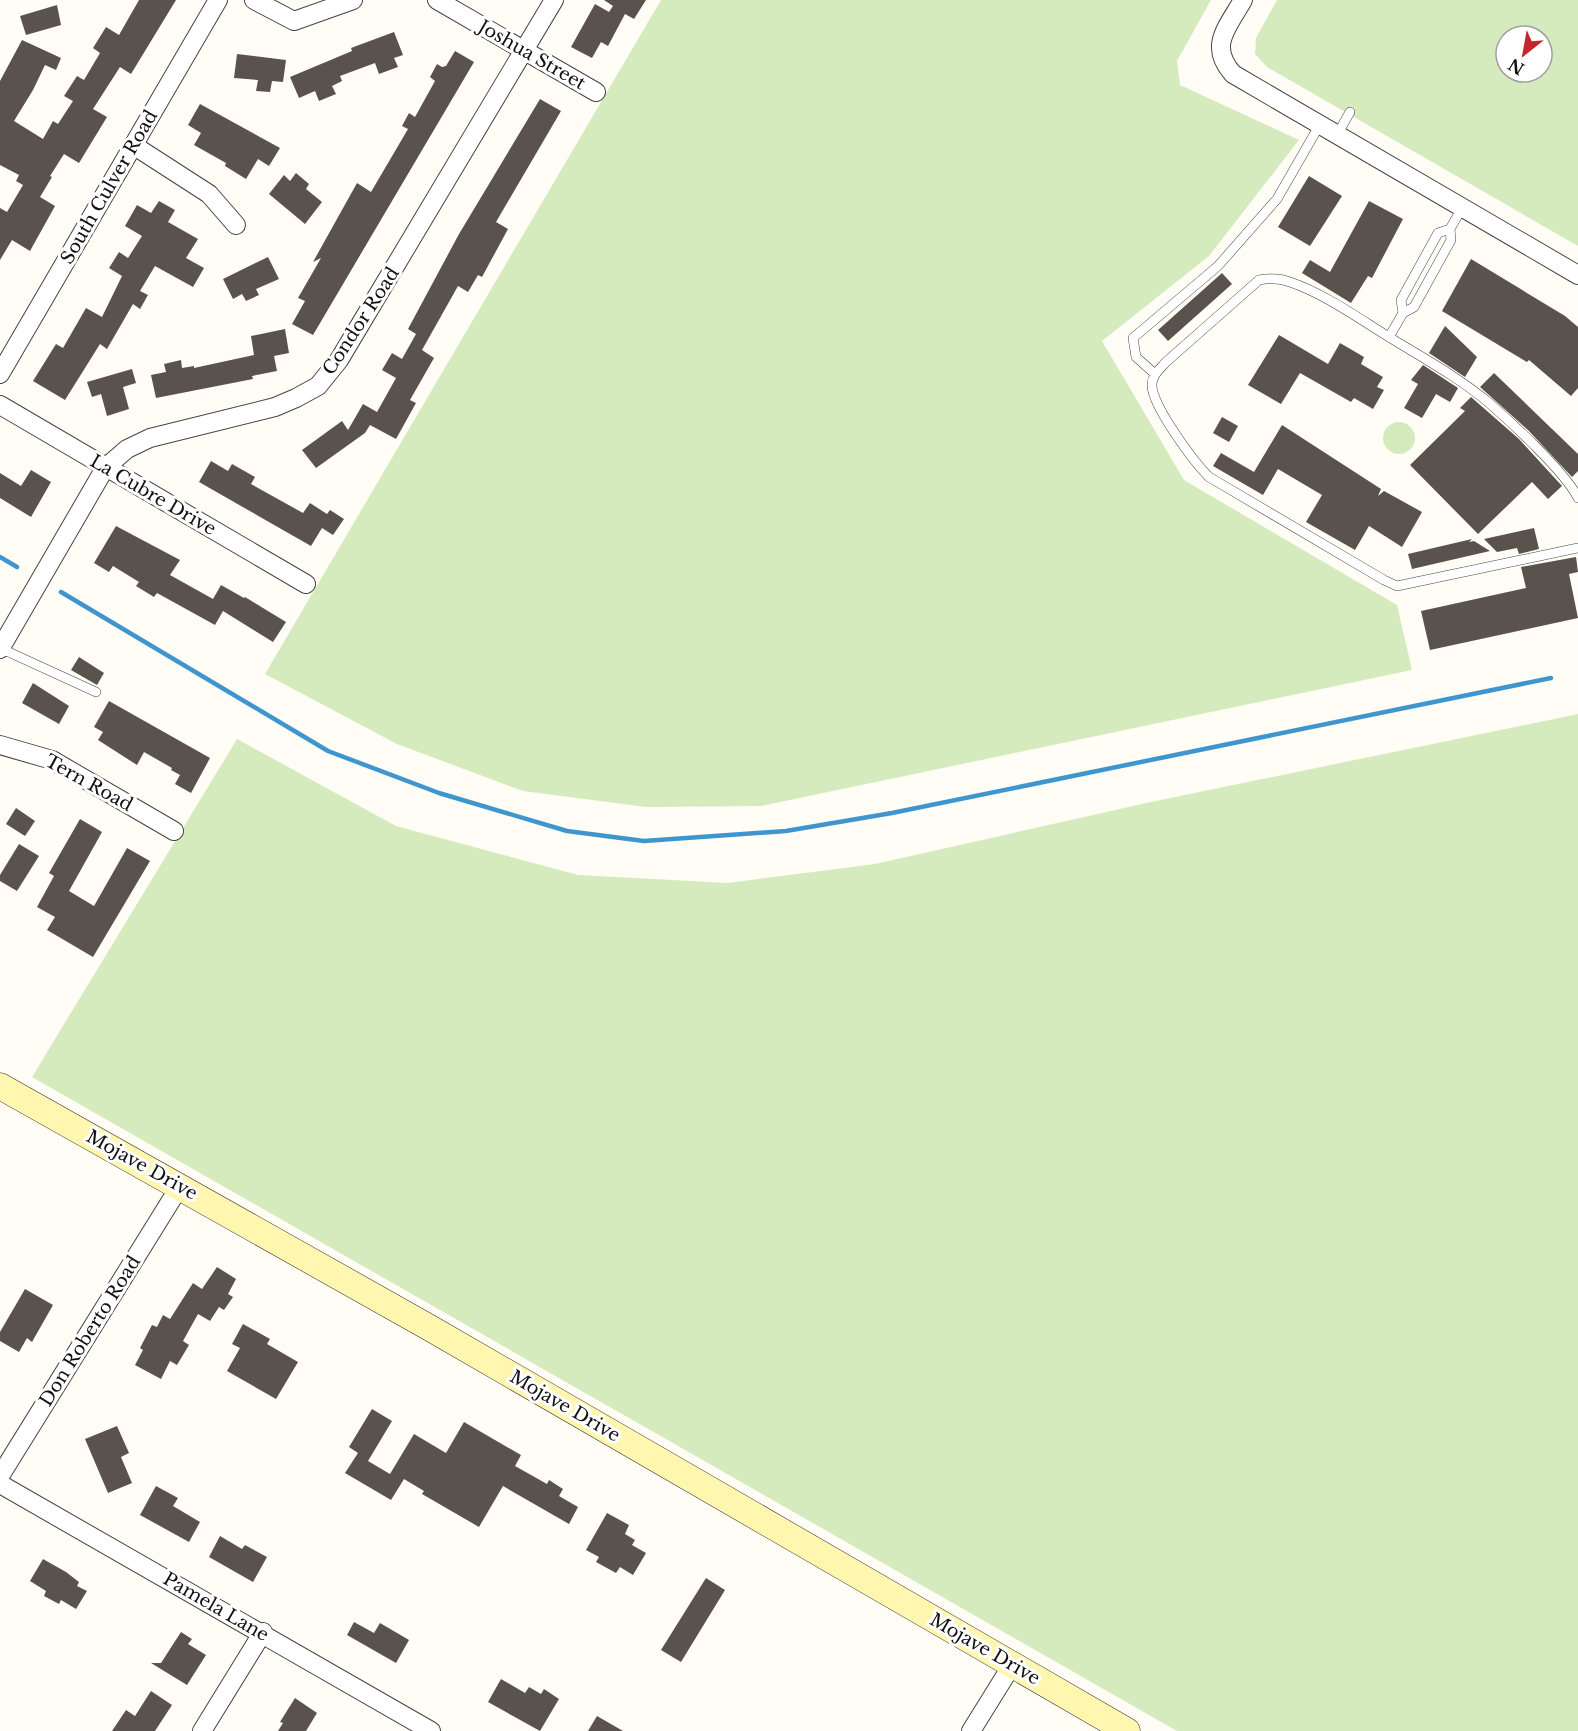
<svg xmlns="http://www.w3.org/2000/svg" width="1578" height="1731" font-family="'Libre Baskerville',serif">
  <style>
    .green { fill: #d5ebbd; fill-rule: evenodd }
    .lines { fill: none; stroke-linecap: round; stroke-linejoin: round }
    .stream { stroke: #3f96cf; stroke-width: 4.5 }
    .building { fill: #5a524d }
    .lane-casing { stroke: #444; stroke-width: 10 }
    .street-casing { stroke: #444; stroke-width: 20 }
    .secondary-casing { stroke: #333; stroke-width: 27 }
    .lane { stroke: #fff; stroke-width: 9 }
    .street { stroke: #fff; stroke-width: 18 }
    .secondary { stroke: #fff6b0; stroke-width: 26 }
    .labels { text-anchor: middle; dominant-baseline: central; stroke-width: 6; stroke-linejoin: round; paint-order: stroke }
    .street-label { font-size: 18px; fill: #111; stroke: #fff }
  </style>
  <rect width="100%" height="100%" fill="#fffdf5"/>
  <g class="green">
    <polygon points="661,0 1211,0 1177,61 1180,85 1299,140 1209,256 1102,341 1184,480 1397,605 1412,670 761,806 646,807 523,791 397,744 265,674"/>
    <path d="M1277,0H1578V246L1267,67L1255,54L1256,38ZM1506,36H1542V72H1506Z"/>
    <circle cx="1399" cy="438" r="16"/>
    <polygon points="1578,714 1578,1731 1177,1731 32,1077 237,739 396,826 578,875 728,883 875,864 1151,802"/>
  </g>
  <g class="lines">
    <g class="stream">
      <polyline points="0,557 17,567"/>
      <polyline points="61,592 328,751 439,793 567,831 644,841 786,831 892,813 1551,678"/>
    </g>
  </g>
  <g class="building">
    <polygon points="139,0 176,0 131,74 120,67 93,109 107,117 79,163 64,154 50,176 52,177 40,197 55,206 30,251 12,240 0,260 0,208 7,212 23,185 16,181 19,175 0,165 0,81 22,40 61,58 56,70 45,65 33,90 14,121 43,139 53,121 58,124 73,101 64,96 77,76 84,80 100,53 93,48 106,27 119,35"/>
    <polygon points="604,0 646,0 634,19 625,14 608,46 601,42 592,58 571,47 595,4 609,12 613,6"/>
    <polygon points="57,5 61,25 26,35 20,16"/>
    <polygon points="394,32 403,55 394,58 398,67 379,74 375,63 340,76 342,81 332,86 336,94 319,101 315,91 299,98 290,77 352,51 351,48"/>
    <polygon points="455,51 474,62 313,335 292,324 305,301 298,298 321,258 313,262 357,183 371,192 408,129 402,126 409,113 415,117 435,81 430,77 437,64 442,67 446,66"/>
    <polygon points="237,54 286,60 283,82 272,81 270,92 256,91 258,80 234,78"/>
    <polygon points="540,99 561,111 496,222 508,229 482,277 478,275 468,292 458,286 422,350 434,358 410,400 416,403 396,439 370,425 365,433 316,468 302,450 342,421 348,430 363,404 377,412 396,378 382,370 392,353 402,359 416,334 408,329 459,234"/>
    <polygon points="200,104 280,148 269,166 258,159 246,179 225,166 226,163 194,145 201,133 188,125"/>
    <polygon points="296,173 309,184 306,189 322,202 305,224 269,194 284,175 290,181"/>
    <polygon points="1309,176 1342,196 1310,246 1278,227"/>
    <polygon points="159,201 175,210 168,222 198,239 186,258 204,268 193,287 155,266 140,291 148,295 140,309 133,304 107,349 100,344 65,400 33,381 56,344 63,348 86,308 102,317 122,276 109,268 119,252 128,258 142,236 125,226 137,205 151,213"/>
    <polygon points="1369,201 1403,219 1372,278 1368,276 1351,303 1302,273 1310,260 1330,272"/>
    <polygon points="268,257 279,279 256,289 259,295 246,301 242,294 233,299 223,279"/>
    <polygon points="1471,259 1565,316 1578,327 1578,388 1571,396 1529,360 1527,362 1442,311"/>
    <polygon points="1222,273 1232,284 1168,341 1158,330"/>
    <polygon points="1445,326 1477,357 1465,377 1429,353"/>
    <polygon points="285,329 289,353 274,356 277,371 252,376 253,379 156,398 151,375 166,372 164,364 181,360 182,368 194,366 194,368 254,355 251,336"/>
    <polygon points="1279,335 1328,364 1340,343 1364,357 1361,364 1383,377 1377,387 1384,390 1373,409 1354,398 1351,402 1300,373 1281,404 1248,385"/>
    <polygon points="1423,365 1458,388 1450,402 1436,394 1422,418 1404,408 1418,384 1411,380"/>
    <polygon points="132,369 136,383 123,387 129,409 107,416 101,394 92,397 87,382"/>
    <polygon points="1494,373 1578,454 1578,471 1572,477 1528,430 1480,387"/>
    <polygon points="1471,397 1519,439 1562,486 1548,499 1532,482 1478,534 1410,465 1465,411 1460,408"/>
    <polygon points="1222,417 1238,426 1229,442 1213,433"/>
    <polygon points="1282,425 1381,489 1378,496 1384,491 1422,512 1402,547 1369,526 1355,550 1306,522 1322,495 1278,469 1263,495 1213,466 1221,453 1254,472"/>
    <polygon points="211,461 228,471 232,464 255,477 251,484 303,513 310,503 327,514 330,510 344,519 333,535 322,528 311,546 199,482"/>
    <polygon points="31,470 51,482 31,517 0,498 0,473 21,486"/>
    <polygon points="116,526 180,560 170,575 213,599 221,585 244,598 245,597 286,622 273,642 223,611 215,625 157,593 154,597 136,586 139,582 113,566 109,572 94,563"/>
    <polygon points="1534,528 1539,549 1519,554 1517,548 1497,552 1484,539"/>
    <polygon points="1472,539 1469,542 1474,541 1490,551 1412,569 1408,554"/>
    <polygon points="1576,557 1578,572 1569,574 1578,618 1430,650 1421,611 1526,588 1521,567"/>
    <polygon points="79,657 104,673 97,685 71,670"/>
    <polygon points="33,683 69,706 59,724 22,703"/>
    <polygon points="109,701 210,758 191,793 175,784 180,775 171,770 172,768 144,752 137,765 98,740 103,732 94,727"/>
    <polygon points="16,808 35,821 25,836 6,824"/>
    <polygon points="80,819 102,832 69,891 94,906 127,848 150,861 93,957 47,930 55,917 37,907 54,876 49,873"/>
    <polygon points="19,844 39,856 17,891 0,881 0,875"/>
    <polygon points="217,1267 236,1279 228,1294 233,1297 224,1310 219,1307 210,1321 198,1314 183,1341 189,1345 177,1365 170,1361 161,1379 135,1365 143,1350 140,1348 152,1325 157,1327 163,1315 170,1319 193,1283 202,1289"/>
    <polygon points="25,1289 53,1305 32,1342 27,1338 19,1352 0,1341 0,1332"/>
    <polygon points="243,1324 270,1339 267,1344 298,1362 276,1399 227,1371 240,1348 232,1344"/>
    <polygon points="372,1409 392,1421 368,1461 390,1474 414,1434 446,1453 464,1422 521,1455 515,1466 547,1484 549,1480 563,1489 559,1496 578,1507 569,1524 503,1486 479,1527 422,1494 424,1491 404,1479 391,1500 345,1473 358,1453 349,1447"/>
    <polygon points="117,1426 129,1453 121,1457 132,1483 108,1493 85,1439"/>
    <polygon points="156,1486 178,1498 173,1506 200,1522 189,1542 140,1515"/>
    <polygon points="607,1513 629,1525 625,1534 635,1540 632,1545 646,1553 633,1575 620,1567 616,1573 596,1562 599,1557 586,1550"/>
    <polygon points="220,1536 242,1549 245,1545 267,1557 253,1582 209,1557"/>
    <polygon points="43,1559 66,1572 79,1582 77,1586 87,1591 76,1609 61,1600 59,1604 44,1596 46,1591 30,1581"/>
    <polygon points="706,1578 725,1590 681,1662 661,1650"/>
    <polygon points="354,1622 374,1633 380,1623 409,1640 396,1663 347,1635"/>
    <polygon points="181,1632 192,1639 188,1644 206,1655 187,1685 151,1663 161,1663"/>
    <polygon points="501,1679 525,1693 529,1687 541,1694 544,1689 559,1699 540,1731 488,1702"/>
    <polygon points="151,1691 172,1705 155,1731 112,1731 126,1710 135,1716"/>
    <polygon points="295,1698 317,1713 306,1731 278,1731 283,1723 280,1722"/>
    <polygon points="597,1716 623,1731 588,1731"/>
  </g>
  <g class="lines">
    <g class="lane-casing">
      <g id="lane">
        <polyline points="1337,135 1350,112"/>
        <polyline points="1450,229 1438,233 1401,300 1403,313 1414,307 1451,240 1450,229 1462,208"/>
        <polyline points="1389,337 1403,313"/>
        <polyline points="1155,374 1136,357 1133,338 1218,266 1277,199 1319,126"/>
        <path d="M1578,498C1566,473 1511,422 1488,402C1458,377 1423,358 1389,337C1358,318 1325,294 1290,282C1279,278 1270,278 1259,280L1166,362C1160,369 1151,376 1152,386C1153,407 1194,462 1209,477L1384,580L1397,586L1578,548"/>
        <polyline points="0,648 96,692"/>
      </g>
    </g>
    <g class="street-casing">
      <g id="street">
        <polyline points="254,0 294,21 353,0"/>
        <polyline points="437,0 596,92"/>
        <path d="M1243,0C1227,28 1208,46 1233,74L1578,275"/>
        <polyline points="133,145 209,194 236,225"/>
        <polyline points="0,374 218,0"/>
        <polyline points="0,405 306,584"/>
        <polyline points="0,649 105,468 127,449 150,438 275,407 296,398 318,386 339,360 554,0"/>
        <polyline points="0,745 52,760 174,831"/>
        <polyline points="0,1476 180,1186"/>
        <polyline points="0,1484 431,1731"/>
        <polyline points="202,1731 263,1632"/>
        <polyline points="971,1731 1012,1665"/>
      </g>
    </g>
    <g class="secondary-casing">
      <polyline id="secondary" points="0,1086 430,1328 1127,1731"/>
    </g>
    <use href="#lane" class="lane"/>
    <use href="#street" class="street"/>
    <use href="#secondary" class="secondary"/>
  </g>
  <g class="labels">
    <g class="street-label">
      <text transform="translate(532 55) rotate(30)">Joshua Street</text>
      <text transform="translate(109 187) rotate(-60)">South Culver Road</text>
      <text transform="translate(361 321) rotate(-57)">Condor Road</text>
      <text transform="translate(153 495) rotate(30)">La Cubre Drive</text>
      <text transform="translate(89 783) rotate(29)">Tern Road</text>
      <text transform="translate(142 1165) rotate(29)">Mojave Drive</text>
      <text transform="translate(90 1331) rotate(-58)">Don Roberto Road</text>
      <text transform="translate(565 1406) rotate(30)">Mojave Drive</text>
      <text transform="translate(216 1607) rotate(30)">Pamela Lane</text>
      <text transform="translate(985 1649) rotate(30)">Mojave Drive</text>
    </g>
  </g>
  <g transform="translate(1524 54) rotate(211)"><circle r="28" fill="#ffffff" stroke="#a0a0a0" stroke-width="1.5"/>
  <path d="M0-4.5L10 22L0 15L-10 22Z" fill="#c4262e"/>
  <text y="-9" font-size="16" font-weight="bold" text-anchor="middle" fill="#111111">N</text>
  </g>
</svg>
